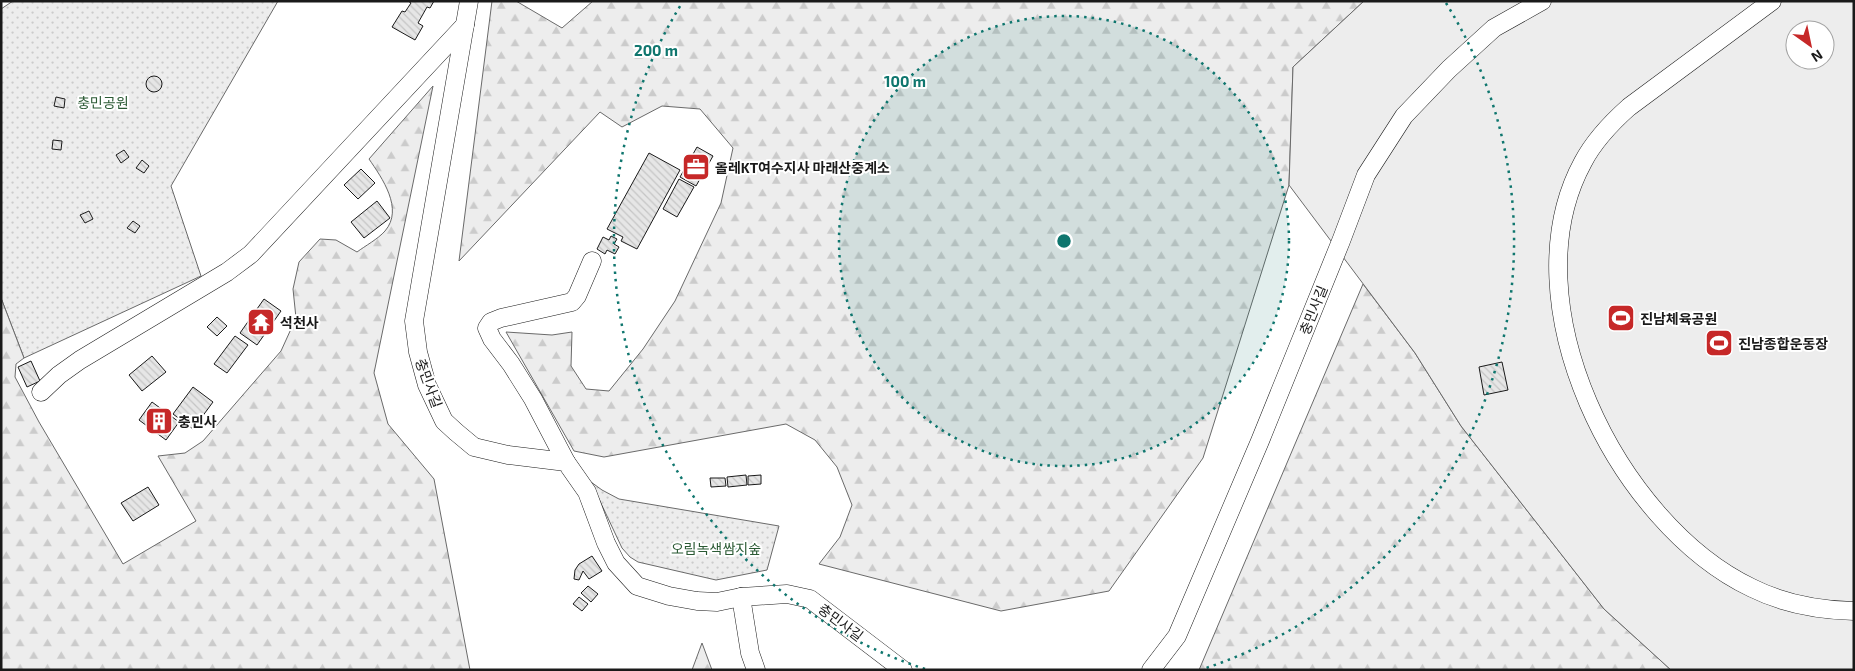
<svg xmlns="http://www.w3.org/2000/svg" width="1855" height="671" font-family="'Exo 2','Noto Sans KR',sans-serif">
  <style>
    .grass { fill: url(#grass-dots); stroke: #6a6a6a }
    .forest { fill: url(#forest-firs); stroke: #6a6a6a }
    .pitch { fill: #ededed; stroke: #6a6a6a; fill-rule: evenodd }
    .building { fill: url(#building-back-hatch); stroke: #1a1a1a }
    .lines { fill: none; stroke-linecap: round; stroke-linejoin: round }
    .minor-casing { stroke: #1a1a1a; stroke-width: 19 }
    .minor { stroke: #fff; stroke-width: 18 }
    .ring { fill: none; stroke: #0f766e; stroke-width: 2.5; stroke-dasharray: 2.5 5 }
    .labels { text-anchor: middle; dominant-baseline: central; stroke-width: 4; stroke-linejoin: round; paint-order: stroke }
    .park-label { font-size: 14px; fill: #2b5a34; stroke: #fff }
    .poi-label { font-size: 14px; font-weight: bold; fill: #1a1a1a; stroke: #fff; text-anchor: start }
    .street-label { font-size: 14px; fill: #1a1a1a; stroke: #fff }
    .centre { fill: #0f766e; stroke: #fff; stroke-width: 2.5 }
    .ring-label { font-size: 15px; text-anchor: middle; font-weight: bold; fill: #0f766e; stroke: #fff; stroke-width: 4; stroke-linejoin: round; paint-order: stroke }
  </style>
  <defs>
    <pattern id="grass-dots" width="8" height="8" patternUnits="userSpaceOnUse" patternTransform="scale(1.25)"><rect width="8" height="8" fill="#ededed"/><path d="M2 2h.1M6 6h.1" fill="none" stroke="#cbcbcb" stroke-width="1.8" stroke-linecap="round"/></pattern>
    <pattern id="forest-firs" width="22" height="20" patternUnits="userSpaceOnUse" patternTransform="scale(1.25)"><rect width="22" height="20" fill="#ededed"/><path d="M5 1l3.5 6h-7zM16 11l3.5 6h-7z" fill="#cbcbcb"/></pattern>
    <pattern id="building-back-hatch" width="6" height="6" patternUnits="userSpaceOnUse" patternTransform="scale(1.25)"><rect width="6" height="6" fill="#e6e6e6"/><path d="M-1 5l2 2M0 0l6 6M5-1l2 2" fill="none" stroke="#c5c5c5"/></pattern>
  </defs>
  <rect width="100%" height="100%" fill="#fff"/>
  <g class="grass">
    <polygon points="13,1 278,1 171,186 201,276 24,358 1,298 1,9"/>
    <polygon points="591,482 602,490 619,499 779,526 767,570 716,580 638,562 630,557 622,548"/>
  </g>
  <g class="forest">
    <polygon points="492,1 516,1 562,28 593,1 1364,1 1293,67 1289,185 1203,458 1109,591 1001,611 819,564 840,537 852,505 837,467 815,440 786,424 604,457 574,451 506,332 552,335 572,332 571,366 586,389 609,391 643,349 675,301 721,203 733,148 700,109 662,106 622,127 600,112 459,261"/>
    <path d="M433,86L374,373L388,424L434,479L470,670H1V298L24,358L16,364L15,377L39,422L123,564L196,521L158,456L185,453L203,441L281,351L296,318L293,289L299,262L320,239L336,240L357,252C365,246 378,239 385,231C404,209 382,178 369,159Z"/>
    <polygon points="1363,284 1415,353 1461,426 1604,609 1671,670 1199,670"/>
    <polygon points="702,643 712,670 692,670"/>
  </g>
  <path class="pitch" d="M1364,1H1854V670H1671L1604,609L1461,426L1415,353L1289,185L1293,67ZM1795,30H1825V60H1795Z"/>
  <g class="building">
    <polygon points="408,1 434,1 430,8 427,7 418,23 423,26 415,40 392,27 402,11 405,12 411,3"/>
    <circle cx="154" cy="84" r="8"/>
    <polygon points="56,97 65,99 64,108 54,106"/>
    <polygon points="53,140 62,141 61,150 52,149"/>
    <polygon points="697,147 713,156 696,186 680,177"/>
    <polygon points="124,150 129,157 121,163 116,155"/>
    <polygon points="649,153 680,170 637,249 621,241 623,237 607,229"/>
    <polygon points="142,160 149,166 144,173 136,168"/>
    <polygon points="361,169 375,183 358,199 344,185"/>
    <polygon points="679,179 694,187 677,217 663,209"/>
    <polygon points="377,201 390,218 364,238 351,222"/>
    <polygon points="89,211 93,219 85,223 80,215"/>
    <polygon points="133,221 140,226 135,233 127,228"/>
    <polygon points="611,236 617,239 614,244 619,247 615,254 607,250 605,254 597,249 603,237 609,240"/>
    <polygon points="264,299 281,311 257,345 240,333"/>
    <polygon points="217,317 227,326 217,336 207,327"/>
    <polygon points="235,336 248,345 227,373 214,364"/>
    <polygon points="152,356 166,372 142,391 129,375"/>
    <polygon points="31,361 40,381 27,387 18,367"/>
    <polygon points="1502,362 1508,390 1484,395 1479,367"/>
    <polygon points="193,387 213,402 193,429 173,414"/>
    <polygon points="152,402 179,422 166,440 139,420"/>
    <polygon points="746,475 747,485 728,487 727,477"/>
    <polygon points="761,475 761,484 748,485 748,476"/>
    <polygon points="710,478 725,478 726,486 711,487"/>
    <polygon points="148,487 159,505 133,521 121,503"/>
    <polygon points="592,556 602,571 589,579 583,571 579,580 574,579 575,570 579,564"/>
    <polygon points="588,586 598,594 591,602 581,593"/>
    <polygon points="579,597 588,604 582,611 573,604"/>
  </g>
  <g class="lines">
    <g class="minor-casing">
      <g id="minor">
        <polyline points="469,1 414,321 418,352 427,385 444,421 456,432 474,447 508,455 566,462 587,492 606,543 616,563 637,586 669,596 697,601 717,602 741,597 787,594 810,599 903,670"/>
        <path d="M1772,1L1629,107C1611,123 1594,141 1583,162C1507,301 1617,524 1752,588C1784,604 1818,610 1854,611"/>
        <polyline points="41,392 59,375 80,360 227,272 251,254 465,25"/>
        <polyline points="566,462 533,399 511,364 492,339 487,328 491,322 501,318 572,302 577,296 592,261"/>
        <polyline points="741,597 750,653 756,670"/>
        <polyline points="1151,670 1177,636 1260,441 1341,241 1366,175 1404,116 1449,69 1494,28 1542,1"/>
      </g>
    </g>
    <use href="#minor" class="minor"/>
  </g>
  <circle cx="1064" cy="241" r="225" fill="#0f766e" fill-opacity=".12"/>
  <g class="ring">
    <circle cx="1064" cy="241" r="225"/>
    <path d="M925 669A450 450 0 0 1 682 3M1446 3A450 450 0 0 1 1203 669"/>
  </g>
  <defs>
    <g id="office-square" transform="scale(1.4375)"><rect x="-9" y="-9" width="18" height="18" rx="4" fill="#c62828" stroke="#fff"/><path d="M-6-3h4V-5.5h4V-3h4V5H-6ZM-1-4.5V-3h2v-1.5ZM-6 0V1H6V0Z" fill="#fff"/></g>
    <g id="stadium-square" transform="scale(1.4375)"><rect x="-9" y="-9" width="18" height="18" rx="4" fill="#c62828" stroke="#fff"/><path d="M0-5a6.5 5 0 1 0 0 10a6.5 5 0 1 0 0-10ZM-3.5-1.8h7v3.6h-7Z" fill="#fff"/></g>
    <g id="temple-square" transform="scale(1.4375)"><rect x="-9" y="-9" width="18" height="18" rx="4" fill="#c62828" stroke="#fff"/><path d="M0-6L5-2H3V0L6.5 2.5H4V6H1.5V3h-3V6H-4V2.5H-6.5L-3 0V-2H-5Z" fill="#fff"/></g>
    <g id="building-square" transform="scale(1.4375)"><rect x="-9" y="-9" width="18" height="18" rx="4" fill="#c62828" stroke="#fff"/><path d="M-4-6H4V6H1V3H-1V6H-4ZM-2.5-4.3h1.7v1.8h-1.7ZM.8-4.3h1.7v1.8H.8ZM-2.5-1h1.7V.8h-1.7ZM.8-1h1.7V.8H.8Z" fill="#fff"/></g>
  </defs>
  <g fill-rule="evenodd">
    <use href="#office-square" x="696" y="167"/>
    <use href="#stadium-square" x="1621" y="318"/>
    <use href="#temple-square" x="261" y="322"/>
    <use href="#stadium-square" x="1719" y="343"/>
    <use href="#building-square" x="159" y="421"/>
  </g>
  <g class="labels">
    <g class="park-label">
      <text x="103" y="102">충민공원</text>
      <text x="716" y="548">오림녹색쌈지숲</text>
    </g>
    <g class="poi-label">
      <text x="715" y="167">올레KT여수지사 마래산중계소</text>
      <text x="1640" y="318">진남체육공원</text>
      <text x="280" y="322">석천사</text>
      <text x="1738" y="343">진남종합운동장</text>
      <text x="178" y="421">충민사</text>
    </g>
    <g class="street-label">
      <text transform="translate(1313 310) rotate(-68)">충민사길</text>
      <text transform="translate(429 383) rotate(70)">충민사길</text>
      <text transform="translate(841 622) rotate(37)">충민사길</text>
    </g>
  </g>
  <circle cx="1064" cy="241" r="8" class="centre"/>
  <g class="ring-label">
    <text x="656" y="56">200 m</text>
    <text x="905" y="87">100 m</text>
  </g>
  <rect width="1855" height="671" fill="none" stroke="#1a1a1a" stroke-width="5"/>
  <g transform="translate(1810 45) rotate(147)"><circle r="24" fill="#ffffff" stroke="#a3a3a3"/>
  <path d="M0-4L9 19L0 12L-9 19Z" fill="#c62828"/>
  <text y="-8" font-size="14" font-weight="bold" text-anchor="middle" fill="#1a1a1a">N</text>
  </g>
</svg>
